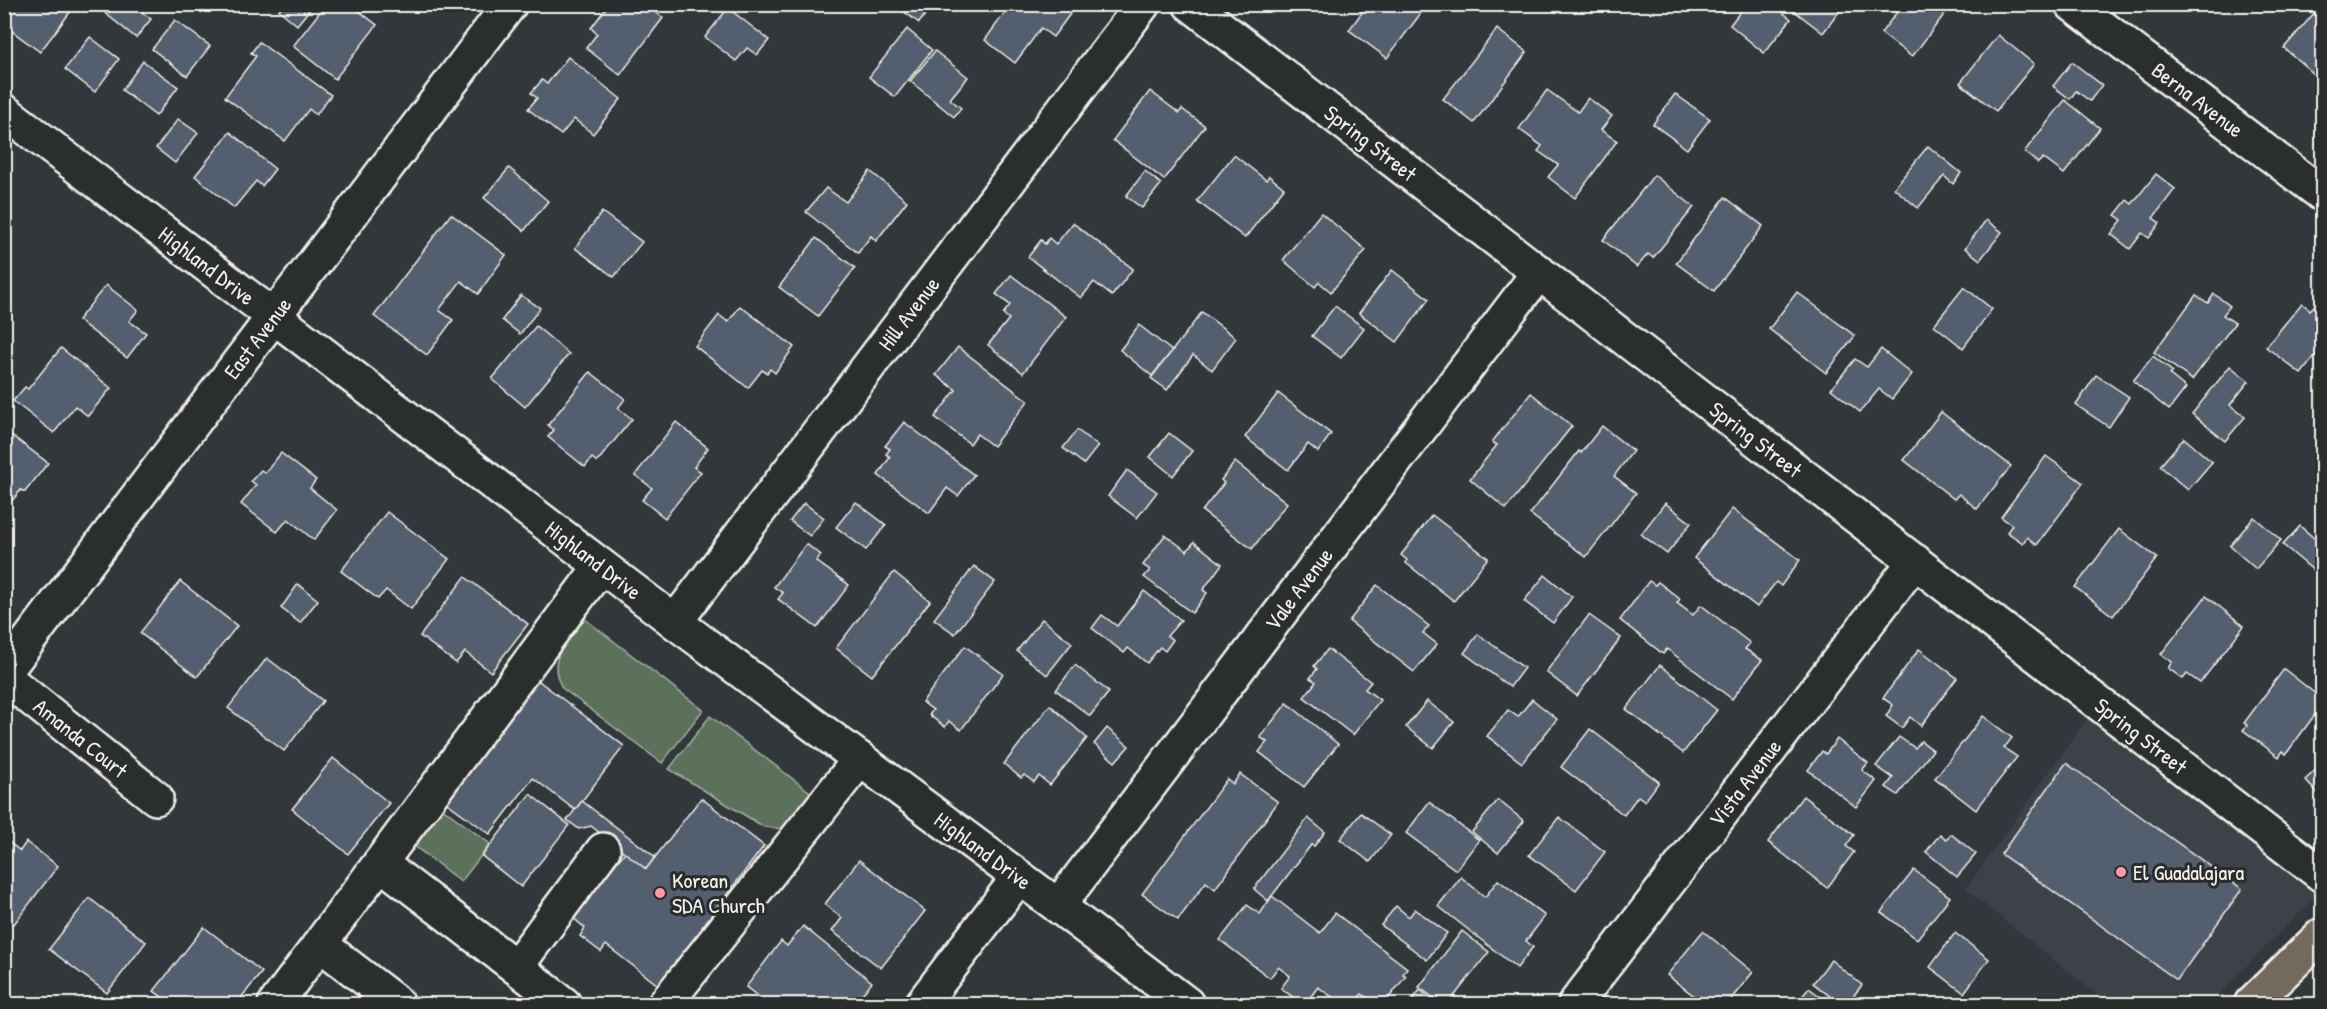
<svg xmlns="http://www.w3.org/2000/svg" width="2327" height="1009" font-family="'Patrick Hand',sans-serif">
  <style>
    .built { fill: #3c434a }
    .green { fill: #5c715c; stroke: #a8b1a2; stroke-width: 1.5 }
    .building { fill: #535e6e; stroke: #f4f1e8; stroke-width: 1.5 }
    .lines { fill: none; stroke-linecap: round; stroke-linejoin: round }
    .minor-casing { stroke: #f4f1e8; stroke-width: 38 }
    .major-casing { stroke: #f4f1e8; stroke-width: 38 }
    .minor { stroke: #2a2d2e; stroke-width: 33 }
    .major { stroke: #726b5a; stroke-width: 33 }
    .poi-dot { fill: #ff9aa2; stroke: #2a2d2e; stroke-width: 2 }
    .labels { text-anchor: middle; dominant-baseline: central; stroke-width: 6; stroke-linejoin: round; paint-order: stroke }
    .street-label { font-size: 22px; fill: #f4f1e8; stroke: #2a2d2e }
    .poi-label { font-size: 22px; fill: #f4f1e8; stroke: #2a2d2e; text-anchor: start }
  </style>
  <rect width="100%" height="100%" fill="#32373b"/>
  <filter id="ink" filterUnits="userSpaceOnUse"><feTurbulence type="fractalNoise" baseFrequency=".0167" numOctaves="2"/><feDisplacementMap in="SourceGraphic" scale="12" xChannelSelector="R" yChannelSelector="G"/><feConvolveMatrix kernelMatrix="1 2 1 2 8 2 1 2 1" color-interpolation-filters="sRGB"/></filter>
  <g filter="url(#ink)">
    <polygon class="built" points="2099,702 2322,890 2209,1004 2108,1004 1966,889"/>
    <g class="green">
      <path d="M585,619L703,710L662,763L562,688C545,658 567,643 585,619Z"/>
      <polygon points="710,716 818,798 785,829 764,827 669,769"/>
      <polygon points="441,807 490,844 461,882 412,844"/>
    </g>
    <g class="building">
      <polygon points="4,4 71,4 74,7 40,52 4,25"/>
      <polygon points="111,4 132,4 151,19 136,38 105,13"/>
      <polygon points="284,4 314,4 297,25 279,10"/>
      <polygon points="326,4 350,4 377,25 335,79 293,46"/>
      <polygon points="609,4 646,4 663,18 620,75 586,48 597,34 591,28"/>
      <polygon points="894,4 933,4 919,23"/>
      <polygon points="1011,4 1059,4 1070,14 1053,37 1041,28 1015,63 985,40"/>
      <polygon points="1368,4 1428,4 1387,58 1349,30"/>
      <polygon points="1746,4 1772,4 1791,19 1764,53 1730,25"/>
      <polygon points="1789,4 1845,4 1823,33 1788,6"/>
      <polygon points="1903,4 1952,4 1912,57 1881,33"/>
      <polygon points="2322,4 2322,65 2314,74 2284,48"/>
      <polygon points="728,8 769,40 757,55 747,48 736,61 705,37"/>
      <polygon points="175,20 210,46 187,76 152,49"/>
      <polygon points="907,29 932,50 895,97 869,77"/>
      <polygon points="1497,29 1527,52 1474,123 1443,99"/>
      <polygon points="1998,35 2034,64 1996,111 1960,83"/>
      <polygon points="90,37 119,59 95,92 65,69"/>
      <polygon points="259,42 331,95 316,115 309,109 285,141 225,97 256,56 251,53"/>
      <polygon points="935,51 968,77 950,99 961,108 954,117 910,81"/>
      <polygon points="568,57 621,99 593,134 574,119 561,135 528,109 537,98 531,93 542,80 547,84"/>
      <polygon points="143,61 178,87 156,116 122,90"/>
      <polygon points="2072,62 2102,85 2090,101 2076,91 2070,99 2053,86"/>
      <polygon points="1547,90 1578,112 1588,98 1612,116 1601,130 1617,141 1575,198 1548,177 1558,165 1538,151 1542,146 1519,129"/>
      <polygon points="1150,91 1179,113 1182,109 1205,126 1164,180 1113,140"/>
      <polygon points="1675,94 1710,119 1687,149 1653,124"/>
      <polygon points="2065,100 2100,128 2064,174 2043,158 2038,163 2024,152"/>
      <polygon points="178,119 198,133 175,163 156,148"/>
      <polygon points="230,132 275,169 262,186 256,181 234,208 195,176"/>
      <polygon points="1928,146 1961,173 1953,184 1944,176 1918,208 1894,188"/>
      <polygon points="1234,155 1266,180 1269,176 1284,188 1245,238 1197,201"/>
      <polygon points="509,168 548,201 524,231 484,198"/>
      <polygon points="870,171 907,201 876,241 871,236 858,253 806,212 826,188 846,202"/>
      <polygon points="1145,171 1161,184 1142,208 1126,196"/>
      <polygon points="2156,174 2175,189 2153,218 2160,223 2149,238 2142,233 2130,249 2111,234 2122,220 2115,215 2127,200 2132,204"/>
      <polygon points="1654,175 1694,207 1653,258 1648,254 1637,267 1603,240"/>
      <polygon points="1725,197 1763,226 1714,291 1676,263"/>
      <polygon points="602,212 642,242 614,277 575,248"/>
      <polygon points="1321,213 1366,250 1331,292 1319,282 1315,287 1283,260"/>
      <polygon points="451,214 506,255 478,294 461,281 439,310 453,320 427,355 374,316"/>
      <polygon points="1986,220 2002,232 1980,260 1965,248"/>
      <polygon points="1073,223 1133,269 1112,296 1094,282 1081,298 1028,257 1041,240 1045,244 1049,238 1056,244"/>
      <polygon points="816,238 855,268 818,316 779,287"/>
      <polygon points="1392,270 1429,299 1397,342 1359,313"/>
      <polygon points="1011,275 1066,317 1023,373 988,345 1009,319 1003,314 1010,305 996,294"/>
      <polygon points="106,285 138,310 129,321 146,333 127,358 78,320"/>
      <polygon points="1964,287 1992,309 1963,348 1934,325"/>
      <polygon points="1797,292 1855,336 1826,373 1769,329"/>
      <polygon points="2214,294 2230,306 2223,315 2235,323 2192,380 2154,352 2196,295 2208,303"/>
      <polygon points="521,295 540,308 520,334 502,320"/>
      <polygon points="2302,303 2310,310 2317,303 2322,308 2322,347 2301,374 2266,347"/>
      <polygon points="740,306 794,347 775,373 770,369 767,373 762,370 748,388 695,346 719,315 728,322"/>
      <polygon points="1335,306 1364,328 1341,358 1312,336"/>
      <polygon points="1202,312 1236,338 1212,370 1193,355 1167,390 1151,378"/>
      <polygon points="1139,325 1172,351 1152,376 1120,350"/>
      <polygon points="536,326 569,354 525,407 492,379"/>
      <polygon points="958,347 1028,401 993,446 977,434 970,444 935,417 956,390 936,375"/>
      <polygon points="61,348 111,388 88,416 75,406 54,433 13,401 25,387 28,389"/>
      <polygon points="1881,349 1912,374 1892,399 1879,389 1860,412 1831,389 1855,359 1867,367"/>
      <polygon points="2153,356 2173,372 2170,375 2186,388 2169,410 2133,381"/>
      <polygon points="2230,366 2249,381 2230,405 2245,417 2225,441 2192,414"/>
      <polygon points="590,372 625,399 618,408 632,419 597,462 592,458 585,467 548,437 554,430 548,425"/>
      <polygon points="2096,375 2129,397 2109,427 2076,405"/>
      <polygon points="1278,393 1331,434 1318,452 1308,444 1288,470 1245,437"/>
      <polygon points="1531,393 1572,426 1506,509 1470,479 1497,445 1492,442"/>
      <polygon points="1941,412 2011,466 1977,509 1959,494 1954,499 1904,460"/>
      <polygon points="676,422 708,448 694,467 701,472 665,518 642,500 652,488 635,475"/>
      <polygon points="904,422 974,475 958,496 947,488 929,513 878,475 890,457 886,454 890,449 885,446"/>
      <polygon points="1602,426 1633,451 1614,476 1636,493 1586,557 1530,514 1579,451 1581,453"/>
      <polygon points="1077,430 1098,446 1084,464 1063,448"/>
      <polygon points="1169,433 1192,451 1173,476 1150,457"/>
      <polygon points="11,435 48,463 25,492 21,490 4,510 4,441 6,442"/>
      <polygon points="2184,438 2212,462 2188,490 2160,466"/>
      <polygon points="281,453 316,480 310,488 337,510 314,540 288,519 277,532 241,504 256,485 251,481 261,470 265,473"/>
      <polygon points="2046,456 2083,483 2037,545 2027,537 2023,543 2007,532 2012,525 2001,517"/>
      <polygon points="1235,462 1287,503 1252,549 1202,511 1224,483 1221,480"/>
      <polygon points="1127,470 1157,492 1137,518 1108,496"/>
      <polygon points="856,502 886,525 866,550 836,527"/>
      <polygon points="804,503 824,518 810,536 790,521"/>
      <polygon points="1665,503 1691,523 1667,554 1641,534"/>
      <polygon points="1732,509 1800,560 1781,586 1776,582 1757,607 1694,558"/>
      <polygon points="387,512 449,559 411,609 386,590 378,599 341,571"/>
      <polygon points="1432,515 1488,558 1454,601 1406,563 1407,560 1401,555"/>
      <polygon points="2254,517 2281,540 2256,569 2230,546"/>
      <polygon points="2300,526 2322,545 2322,561 2314,571 2283,545"/>
      <polygon points="2119,529 2157,558 2113,616 2075,587"/>
      <polygon points="1165,535 1187,551 1194,542 1222,564 1203,590 1207,593 1192,613 1144,577 1150,570 1143,565"/>
      <polygon points="806,544 821,555 816,561 849,585 817,628 778,599 783,593 774,587"/>
      <polygon points="974,566 995,582 955,634 934,619"/>
      <polygon points="894,572 930,601 872,676 836,648"/>
      <polygon points="1545,575 1572,597 1553,623 1524,601"/>
      <polygon points="465,577 528,624 491,672 465,652 456,663 420,636"/>
      <polygon points="180,581 237,626 197,677 140,633"/>
      <polygon points="1649,581 1655,585 1658,582 1680,599 1677,603 1693,615 1701,605 1750,643 1745,649 1762,660 1732,699 1667,649 1663,654 1620,620"/>
      <polygon points="298,584 318,600 300,623 281,608"/>
      <polygon points="1377,585 1429,626 1423,633 1437,644 1414,672 1349,621"/>
      <polygon points="1144,591 1181,620 1167,636 1173,640 1165,651 1160,647 1147,663 1128,648 1124,653 1092,628 1102,615 1117,626"/>
      <polygon points="2206,596 2244,626 2200,683 2187,674 2183,679 2168,668 2172,662 2161,654"/>
      <polygon points="1589,615 1621,638 1577,696 1546,672"/>
      <polygon points="1042,619 1072,643 1047,675 1017,651"/>
      <polygon points="1478,634 1524,668 1510,687 1464,653"/>
      <polygon points="965,646 1003,674 961,730 949,721 945,727 929,715 933,710 922,702"/>
      <polygon points="1328,649 1371,682 1365,689 1380,700 1353,735 1304,697 1316,682 1310,678 1317,669 1314,666"/>
      <polygon points="1919,649 1957,678 1921,726 1910,717 1902,728 1886,716 1893,705 1883,698"/>
      <polygon points="267,658 323,701 284,751 228,708"/>
      <polygon points="1075,665 1109,692 1090,716 1056,690"/>
      <polygon points="1660,665 1717,710 1683,753 1626,709"/>
      <polygon points="2284,669 2322,699 2322,705 2286,754 2283,751 2279,757 2243,730 2247,725 2244,723"/>
      <polygon points="531,675 624,746 575,810 533,778 490,834 439,797"/>
      <polygon points="1532,699 1557,719 1522,763 1487,736 1508,710 1518,717"/>
      <polygon points="1427,701 1454,722 1433,748 1406,727"/>
      <polygon points="1287,703 1338,744 1304,787 1259,752 1267,742 1260,737"/>
      <polygon points="1050,705 1087,738 1050,785 1039,776 1034,782 1024,775 1021,778 1004,764"/>
      <polygon points="1983,716 2012,738 2004,748 2017,757 1976,810 1935,778"/>
      <polygon points="1107,728 1129,746 1115,762 1094,744"/>
      <polygon points="1590,729 1659,782 1645,801 1638,796 1624,815 1561,767"/>
      <polygon points="1899,737 1915,748 1921,741 1933,750 1898,795 1886,787 1893,778 1876,766"/>
      <polygon points="1837,739 1868,763 1862,770 1876,781 1856,807 1808,770 1822,751 1826,754"/>
      <polygon points="333,758 389,803 348,854 292,809"/>
      <polygon points="2066,763 2242,889 2177,980 2001,854"/>
      <polygon points="2322,764 2322,798 2305,780"/>
      <polygon points="1240,774 1278,802 1215,889 1206,882 1178,920 1142,894 1227,779 1233,784"/>
      <polygon points="530,794 569,825 521,887 482,856"/>
      <polygon points="1803,796 1854,835 1846,846 1854,852 1827,888 1768,842"/>
      <polygon points="701,798 764,846 702,927 705,929 658,985 606,945 601,952 580,936 585,928 572,917 625,852 646,869"/>
      <polygon points="1498,800 1524,821 1498,853 1472,832"/>
      <polygon points="582,801 655,857 646,869 591,826 579,829 567,820"/>
      <polygon points="1429,802 1479,840 1456,870 1406,833"/>
      <polygon points="1361,813 1391,835 1370,862 1340,839"/>
      <polygon points="1559,817 1605,852 1576,890 1529,855"/>
      <polygon points="1308,818 1325,832 1314,846 1311,845 1268,901 1254,889"/>
      <polygon points="1940,834 1946,839 1951,834 1976,854 1957,877 1926,852"/>
      <polygon points="4,838 20,851 26,842 58,866 14,924 4,917"/>
      <polygon points="859,860 925,911 881,968 832,931 842,918 825,904"/>
      <polygon points="1914,870 1950,897 1917,939 1881,912"/>
      <polygon points="1461,877 1485,897 1498,880 1545,916 1526,941 1533,947 1517,968 1438,906"/>
      <polygon points="1272,896 1320,933 1335,913 1407,968 1403,974 1406,976 1384,1004 1376,1004 1362,994 1353,1004 1342,1004 1318,987 1305,1004 1302,1004 1281,988 1290,976 1278,967 1270,978 1220,940 1247,905 1260,914"/>
      <polygon points="89,898 146,942 107,993 49,949"/>
      <polygon points="1396,906 1409,917 1415,909 1447,933 1427,960 1381,925"/>
      <polygon points="803,926 872,982 854,1004 768,1004 746,987 781,941 787,946"/>
      <polygon points="204,927 262,972 236,1004 202,1004 190,996 183,1004 172,1004 154,991"/>
      <polygon points="1462,931 1489,952 1448,1004 1442,1004 1419,987"/>
      <polygon points="1703,931 1753,972 1727,1004 1705,1004 1667,975"/>
      <polygon points="1955,933 1989,959 1964,993 1930,967"/>
      <polygon points="1831,960 1862,985 1847,1004 1840,1004 1813,983"/>
      <polygon points="1809,988 1830,1004 1796,1004"/>
      <polygon points="1420,990 1438,1004 1409,1004"/>
    </g>
    <g class="lines">
      <g class="minor-casing">
        <g id="minor">
          <path id="s1" d="M1190,4L2322,875"/>
          <path id="s2" d="M2072,4L2322,194"/>
          <path id="s3" d="M4,111L675,622L1058,906L1187,1004"/>
          <path id="s4" d="M675,622L1143,4"/>
          <path id="s5" d="M4,673L510,4"/>
          <path id="s6" d="M4,677L156,798"/>
          <polyline points="380,863 564,1004"/>
          <path id="s7" d="M1058,906L1539,272"/>
          <polyline points="320,944 398,1004"/>
          <polyline points="516,967 603,850"/>
          <polyline points="275,1004 601,566"/>
          <polyline points="665,1004 860,759"/>
          <polyline points="922,1004 1019,877"/>
          <path id="s8" d="M1575,1004L1915,561"/>
        </g>
      </g>
      <g class="major-casing">
        <polyline id="major" points="2251,1004 2322,935"/>
      </g>
      <use href="#minor" class="minor"/>
      <use href="#major" class="major"/>
    </g>
  </g>
  <g class="poi-dot">
    <circle cx="2121" cy="872" r="6"/>
    <circle cx="660" cy="893" r="6"/>
  </g>
  <g class="labels">
    <g class="street-label">
      <text stroke="none"><textPath href="#s2" startOffset="158">Berna Avenue</textPath></text>
      <text stroke="none"><textPath href="#s1" startOffset="228">Spring Street</textPath></text>
      <text stroke="none"><textPath href="#s3" startOffset="255">Highland Drive</textPath></text>
      <text stroke="none"><textPath href="#s4" startOffset="387">Hill Avenue</textPath></text>
      <text stroke="none"><textPath href="#s5" startOffset="420">East Avenue</textPath></text>
      <text stroke="none"><textPath href="#s1" startOffset="714">Spring Street</textPath></text>
      <text stroke="none"><textPath href="#s3" startOffset="741">Highland Drive</textPath></text>
      <text stroke="none"><textPath href="#s7" startOffset="398">Vale Avenue</textPath></text>
      <text stroke="none"><textPath href="#s1" startOffset="1200">Spring Street</textPath></text>
      <text stroke="none"><textPath href="#s6" startOffset="98">Amanda Court</textPath></text>
      <text stroke="none"><textPath href="#s8" startOffset="279">Vista Avenue</textPath></text>
      <text stroke="none"><textPath href="#s3" startOffset="1227">Highland Drive</textPath></text>
    </g>
    <g class="poi-label">
      <text x="2133" y="872">El Guadalajara</text>
      <text x="672" y="880">Korean<tspan x="672" dy="25">SDA Church</tspan></text>
    </g>
  </g>
  <rect width="2327" height="1009" fill="none" stroke="#2a2d2e" stroke-width="24"/>
  <rect x="12" y="12" width="2303" height="985" fill="none" stroke="#f4f1e8" stroke-width="2" filter="url(#ink)"/>
</svg>
